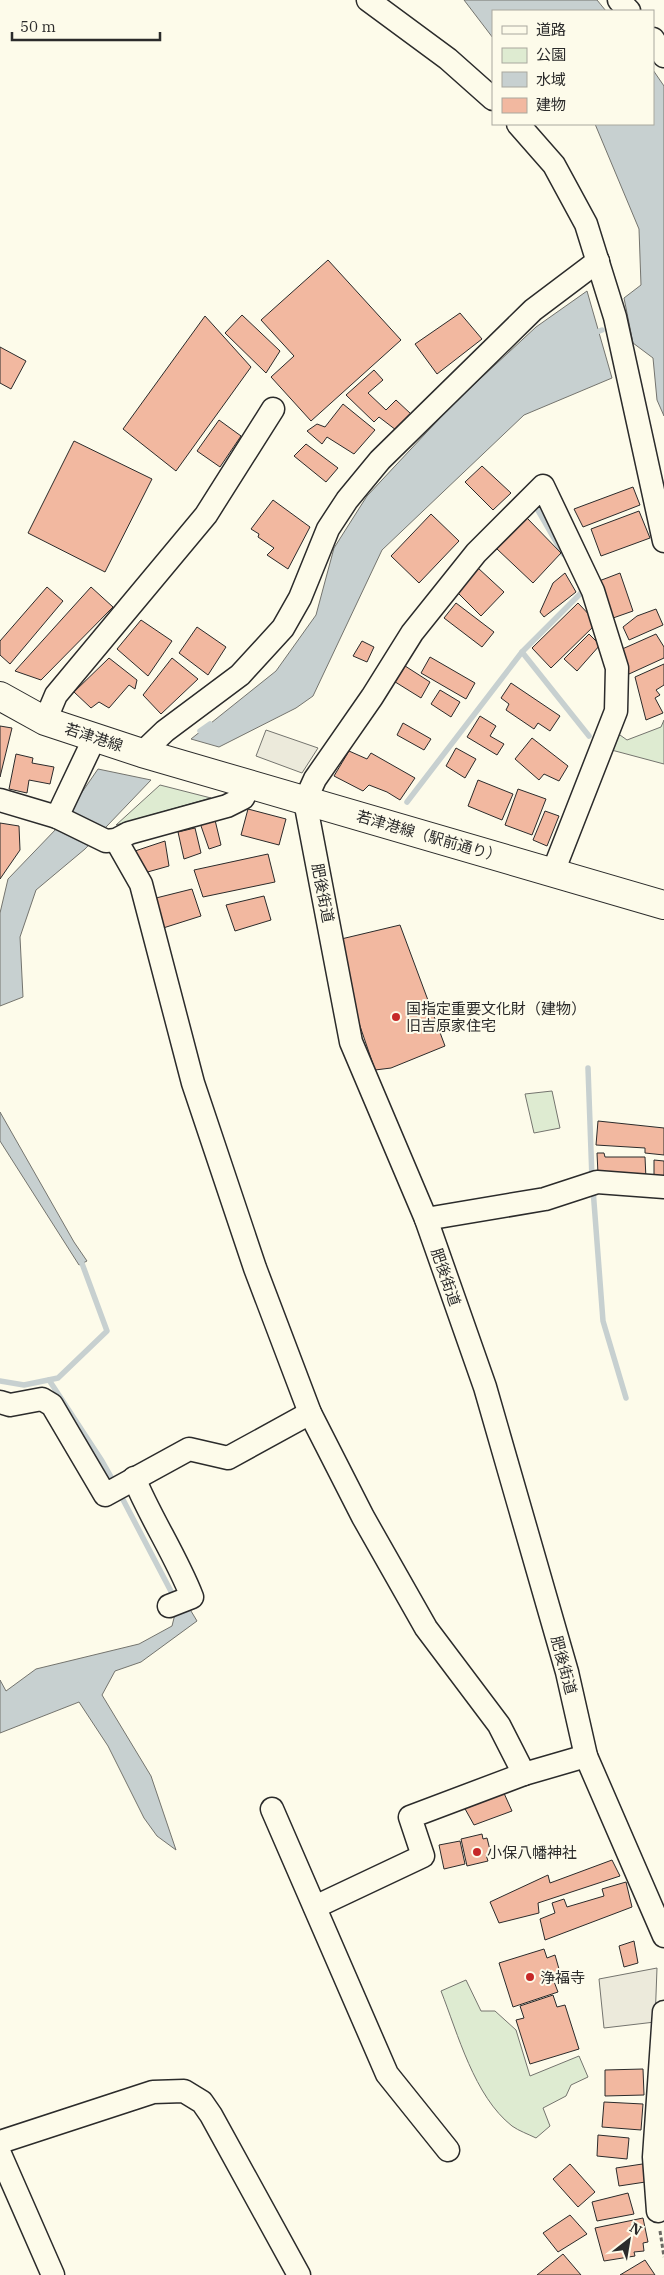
<svg xmlns="http://www.w3.org/2000/svg" width="664" height="2275" font-family="'IBM Plex Serif','Noto Sans JP',serif">
  <style>
    .green { fill: #deebd1; stroke: #74746e }
    .parking { fill: #eceadb; stroke: #74746e }
    .water { fill: #c7d0d0; stroke: #74746e }
    .lines { fill: none; stroke-linecap: round; stroke-linejoin: round }
    .stream { stroke: #c7d0d0; stroke-width: 5.5 }
    .building { fill: #f2b8a0; stroke: #2b2b2b }
    .minor-casing { stroke: #2b2b2b; stroke-width: 25 }
    .major-casing { stroke: #2b2b2b; stroke-width: 30 }
    .path { stroke: #6a6964; stroke-width: 3; stroke-dasharray: 4 2.5; stroke-linecap: butt }
    .minor { stroke: #fdfbea; stroke-width: 22 }
    .major { stroke: #fdfbea; stroke-width: 28 }
    .poi-dot { fill: #c62828; stroke: #fdfbea; stroke-width: 2 }
    .labels { text-anchor: middle; dominant-baseline: central; stroke-width: 4; stroke-linejoin: round; paint-order: stroke }
    .street-label { font-size: 15px; fill: #2b2b2b; stroke: #fdfbea }
    .poi-label { font-size: 15px; fill: #2b2b2b; stroke: #fdfbea; text-anchor: start }
  </style>
  <rect width="100%" height="100%" fill="#fdfbea"/>
  <g class="green">
    <polygon points="664,720 664,764 604,748 613,730 627,740 661,727"/>
    <polygon points="160,785 211,798 116,825"/>
    <polygon points="552,1091 560,1128 534,1133 525,1094"/>
    <path d="M466,1980L481,2011H495L516,2030L530,2076L579,2056L588,2077L571,2085L566,2096L543,2108L550,2126L536,2138C528,2134 519,2131 512,2126C474,2096 458,2034 441,1991Z"/>
  </g>
  <g class="parking">
    <polygon points="266,730 318,748 302,773 256,756"/>
    <polygon points="657,1968 655,2022 604,2028 599,1979"/>
  </g>
  <g class="water">
    <polygon points="464,0 597,0 606,11 493,11 493,38"/>
    <polygon points="653,70 664,86 664,416 657,400 653,358 633,343 624,298 641,285 639,229 595,124 653,124"/>
    <polygon points="587,291 612,378 524,415 382,550 313,696 296,708 219,747 191,739 276,671 316,615 334,548 367,496 454,403 536,327"/>
    <polygon points="98,769 151,780 85,849 36,890 20,937 23,997 0,1006 0,913 8,879 58,827"/>
    <polygon points="0,1112 74,1242 87,1261 79,1265 0,1141"/>
    <polygon points="188,1606 197,1621 141,1662 115,1671 102,1695 151,1776 176,1850 157,1836 144,1818 108,1746 79,1702 0,1733 0,1680 6,1691 36,1669 139,1644 172,1626 176,1610"/>
  </g>
  <g class="lines">
    <g class="stream">
      <polyline points="592,334 602,330"/>
      <polyline points="536,507 563,554"/>
      <polyline points="522,652 589,736"/>
      <polyline points="200,731 210,724"/>
      <polyline points="407,802 522,652 582,592 580,586"/>
      <polyline points="588,1068 592,1179"/>
      <polyline points="593,1189 603,1321 626,1398"/>
      <polyline points="49,1380 102,1461 115,1484"/>
      <polyline points="0,1381 24,1385 58,1378 107,1331 80,1258"/>
      <polyline points="119,1492 175,1599"/>
    </g>
  </g>
  <g class="building">
    <polygon points="328,260 401,340 311,421 271,377 294,356 261,320"/>
    <polygon points="460,313 482,339 437,374 415,344"/>
    <polygon points="242,315 280,351 266,373 225,333"/>
    <polygon points="205,316 251,367 176,471 123,429"/>
    <polygon points="0,347 26,361 11,389 0,383"/>
    <polygon points="374,370 383,380 368,393 386,410 396,400 411,414 396,430 379,417 374,422 346,395"/>
    <polygon points="343,404 375,430 354,454 327,437 322,444 307,431 317,424 325,427"/>
    <polygon points="219,420 241,436 220,467 197,451"/>
    <polygon points="74,441 152,479 105,572 28,533"/>
    <polygon points="306,444 338,468 326,482 294,456"/>
    <polygon points="482,466 511,493 493,510 465,482"/>
    <polygon points="633,487 640,505 583,527 574,509"/>
    <polygon points="273,500 310,527 288,569 267,555 274,548 258,537 259,534 251,529"/>
    <polygon points="639,511 650,538 601,556 591,529"/>
    <polygon points="431,514 459,541 419,583 391,556"/>
    <polygon points="527,518 561,553 533,583 497,549"/>
    <polygon points="478,568 504,592 481,616 456,591"/>
    <polygon points="565,573 576,592 544,617 540,612 553,583"/>
    <polygon points="620,573 633,611 613,618 599,581"/>
    <polygon points="47,587 63,601 10,664 0,655 0,641"/>
    <polygon points="91,587 113,607 41,680 15,671"/>
    <polygon points="456,603 494,632 482,647 444,618"/>
    <polygon points="578,603 597,623 551,668 532,648"/>
    <polygon points="656,609 663,625 629,640 623,627 637,616"/>
    <polygon points="141,620 172,641 148,676 117,649"/>
    <polygon points="197,627 226,647 208,675 179,653"/>
    <polygon points="589,634 600,645 577,671 564,659"/>
    <polygon points="656,634 664,647 664,658 629,674 620,650"/>
    <polygon points="362,641 374,647 367,662 353,656"/>
    <polygon points="430,657 475,683 466,699 421,673"/>
    <polygon points="109,658 137,680 135,689 129,685 109,708 99,702 91,708 74,692"/>
    <polygon points="172,658 198,679 161,714 143,695"/>
    <polygon points="402,664 430,682 421,698 392,680"/>
    <polygon points="664,664 664,685 656,690 660,695 655,698 663,713 646,720 635,677"/>
    <polygon points="511,683 560,716 550,731 538,723 534,729 506,710 509,704 501,698"/>
    <polygon points="440,690 460,702 451,717 431,704"/>
    <polygon points="480,716 496,726 490,736 504,744 497,755 467,737"/>
    <polygon points="403,723 431,739 424,750 397,735"/>
    <polygon points="0,726 12,728 0,777"/>
    <polygon points="532,738 568,766 559,781 544,774 539,780 515,759"/>
    <polygon points="456,748 476,759 465,778 446,766"/>
    <polygon points="349,751 367,759 371,753 415,778 400,800 387,792 369,785 363,791 334,776"/>
    <polygon points="16,754 33,758 32,763 54,767 50,784 29,780 27,793 9,789"/>
    <polygon points="478,780 513,794 502,820 468,806"/>
    <polygon points="518,789 546,799 532,835 505,825"/>
    <polygon points="248,809 286,819 279,845 241,835"/>
    <polygon points="545,811 559,816 547,846 533,840"/>
    <polygon points="215,820 221,845 209,849 200,823"/>
    <polygon points="0,823 19,826 20,850 0,879"/>
    <polygon points="195,828 201,853 184,859 178,832"/>
    <polygon points="165,841 169,866 144,873 132,852"/>
    <polygon points="268,854 275,882 203,897 194,870"/>
    <polygon points="192,889 201,916 160,929 156,898"/>
    <polygon points="264,896 271,920 235,931 226,905"/>
    <polygon points="400,925 445,1046 391,1068 375,1070 347,988 337,940"/>
    <polygon points="598,1121 664,1128 664,1155 645,1153 645,1148 596,1145"/>
    <polygon points="597,1153 604,1153 605,1157 645,1157 646,1179 598,1174"/>
    <polygon points="654,1160 664,1161 664,1179 654,1178"/>
    <polygon points="503,1791 512,1811 474,1825 464,1807"/>
    <polygon points="482,1834 483,1839 487,1838 491,1854 486,1855 488,1861 467,1866 461,1839"/>
    <polygon points="460,1841 465,1864 444,1869 439,1845"/>
    <polygon points="612,1860 620,1876 538,1903 539,1913 499,1923 490,1902 548,1875 550,1883"/>
    <polygon points="626,1882 632,1907 545,1940 540,1919 555,1913 552,1903 564,1899 567,1907 604,1896 602,1889"/>
    <polygon points="634,1941 638,1963 624,1967 619,1946"/>
    <polygon points="544,1949 547,1958 555,1955 561,1976 553,1979 558,1992 513,2007 499,1963"/>
    <polygon points="553,1995 557,2007 565,2005 579,2049 530,2064 516,2020 524,2018 520,2006"/>
    <polygon points="643,2069 644,2095 605,2096 605,2070"/>
    <polygon points="604,2102 643,2104 641,2130 602,2127"/>
    <polygon points="598,2135 629,2138 627,2159 597,2156"/>
    <polygon points="649,2163 652,2181 619,2186 616,2168"/>
    <polygon points="570,2164 595,2192 578,2207 553,2179"/>
    <polygon points="628,2193 634,2214 597,2221 592,2202"/>
    <polygon points="570,2215 587,2234 558,2252 543,2233"/>
    <polygon points="643,2218 648,2242 643,2243 644,2251 634,2252 635,2256 604,2261 595,2228"/>
    <polygon points="563,2254 581,2275 537,2275"/>
    <polygon points="645,2260 655,2275 620,2275"/>
  </g>
  <g class="lines">
    <g class="minor-casing">
      <g id="minor">
        <polyline points="368,0 448,59 493,99"/>
        <polyline points="619,0 629,11"/>
        <polyline points="653,39 664,56"/>
        <polyline points="518,124 554,165 586,224 615,317 664,541"/>
        <polyline points="45,721 56,695 206,515 273,409"/>
        <polyline points="142,753 165,731 240,675 283,628 300,598 328,529 347,500 380,460 533,310 598,261"/>
        <polyline points="0,800 57,817 106,841 116,840 129,833 227,806 243,798 250,785"/>
        <polyline points="57,817 95,737"/>
        <polyline points="116,840 141,884 193,1083 255,1268 310,1413 363,1517 426,1628 499,1725 524,1774"/>
        <polyline points="553,872 616,711 617,668 593,591 543,486 476,553 412,633 372,697 315,779 305,801 351,1042 426,1219 485,1387 567,1672 586,1756 664,1936"/>
        <polyline points="426,1219 545,1199 597,1182 664,1187"/>
        <polyline points="0,1402 10,1405 42,1399 52,1405 105,1495 189,1449 228,1458 310,1413"/>
        <path d="M134,1478C151,1519 176,1556 192,1597L169,1606"/>
        <polyline points="272,1809 387,2074 448,2150"/>
        <polyline points="315,1907 423,1856 410,1817 524,1774 586,1756"/>
        <polyline points="0,2142 153,2092 184,2091 202,2102 211,2115 299,2275"/>
        <polyline points="0,2154 53,2275"/>
        <polyline points="658,2211 654,2157 664,2012"/>
      </g>
    </g>
    <g class="major-casing">
      <polyline id="major" points="0,696 45,721 142,753 664,905"/>
    </g>
    <polyline class="path" points="660,2231 664,2257"/>
    <use href="#minor" class="minor"/>
    <use href="#major" class="major"/>
  </g>
  <g class="poi-dot">
    <circle cx="396" cy="1017" r="5"/>
    <circle cx="477" cy="1852" r="5"/>
    <circle cx="530" cy="1977" r="5"/>
  </g>
  <g class="labels">
    <g class="street-label">
      <text transform="translate(94 737) rotate(18)">若津港線</text>
      <text transform="translate(429 836) rotate(16)">若津港線（駅前通り）</text>
      <text transform="translate(323 893) rotate(79)">肥後街道</text>
      <text transform="translate(446 1277) rotate(71)">肥後街道</text>
      <text transform="translate(564 1665) rotate(75)">肥後街道</text>
    </g>
    <g class="poi-label">
      <text x="406" y="1008">国指定重要文化財（建物）<tspan x="406" dy="17">旧吉原家住宅</tspan></text>
      <text x="487" y="1852">小保八幡神社</text>
      <text x="540" y="1977">浄福寺</text>
    </g>
  </g>
  <rect x="492" y="10" width="162" height="115" fill="#fdfbea" stroke="#a9a89e"/>
  <rect x="502" y="26" width="25" height="8" fill="#fdfbea" stroke="#a9a89e"/>
  <text x="536" y="35" font-size="15" fill="#2b2b2b">道路</text>
  <rect x="502" y="48" width="25" height="15" fill="#deebd1" stroke="#a9a89e"/>
  <text x="536" y="60" font-size="15" fill="#2b2b2b">公園</text>
  <rect x="502" y="72" width="25" height="15" fill="#c7d0d0" stroke="#a9a89e"/>
  <text x="536" y="85" font-size="15" fill="#2b2b2b">水域</text>
  <rect x="502" y="98" width="25" height="15" fill="#f2b8a0" stroke="#a9a89e"/>
  <text x="536" y="110" font-size="15" fill="#2b2b2b">建物</text>
  <g transform="translate(629 2240) rotate(31)" stroke="#fdfbea" stroke-width="4" paint-order="stroke">
  <path d="M0-4L9 19L0 12L-9 19Z" fill="#2b2b2b"/>
  <text y="-8" font-size="14" font-weight="bold" text-anchor="middle" fill="#2b2b2b">N</text>
  </g>
  <path d="M12 32v8h148v-8" fill="none" stroke="#2b2b2b" stroke-width="2.5"/>
  <text x="20" y="32" font-size="15" fill="#2b2b2b" stroke="#fdfbea" stroke-width="4" paint-order="stroke">50 m</text>
</svg>
